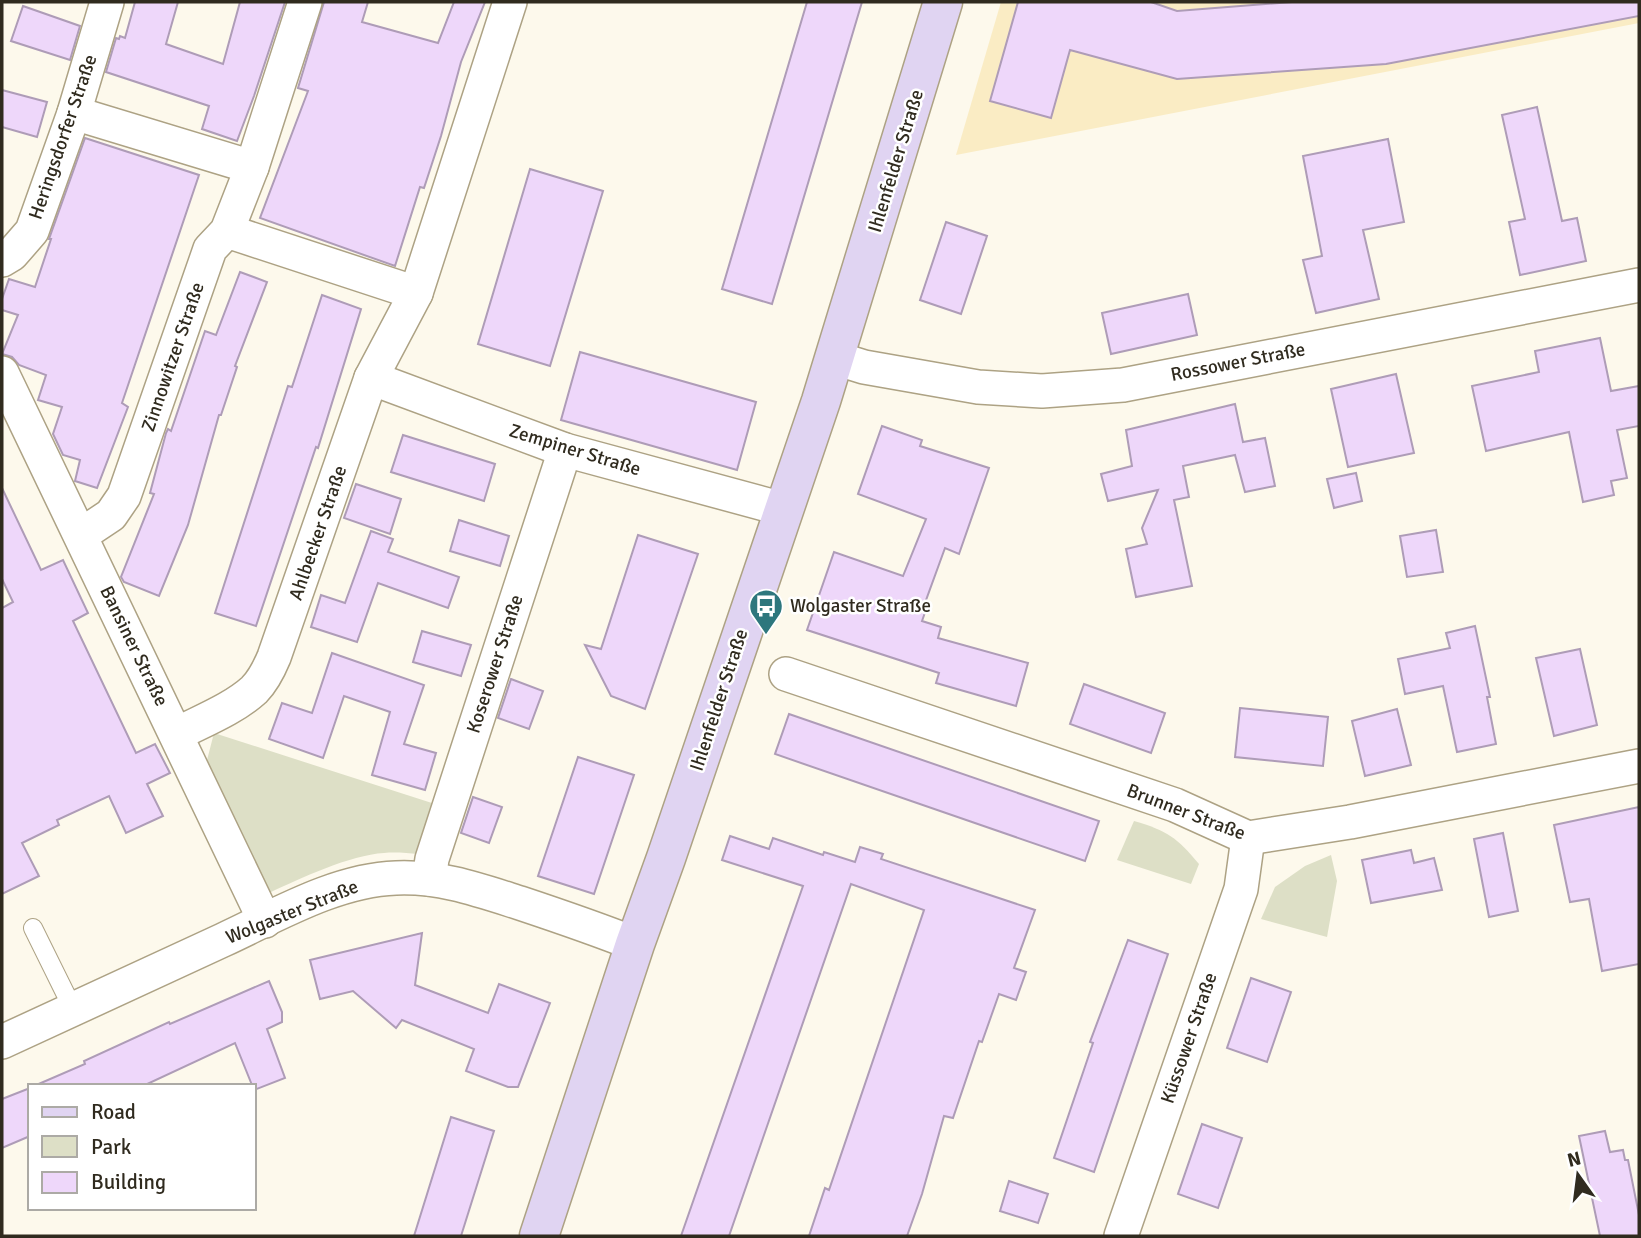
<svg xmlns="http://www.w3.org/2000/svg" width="1641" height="1238" font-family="Signika,sans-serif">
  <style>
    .built { fill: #faecc4 }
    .green { fill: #dddfc6 }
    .building { fill: #eed7fa; stroke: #ae9cb7; stroke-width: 2 }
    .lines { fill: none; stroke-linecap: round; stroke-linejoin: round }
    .service-casing { stroke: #ada284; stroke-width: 20 }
    .minor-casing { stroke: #ada284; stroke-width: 36 }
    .secondary-casing { stroke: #ada284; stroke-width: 41 }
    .service { stroke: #fff; stroke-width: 18 }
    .minor { stroke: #fff; stroke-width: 33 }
    .secondary { stroke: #e0d4f2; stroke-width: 38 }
    .labels { text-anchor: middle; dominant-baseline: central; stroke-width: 5; stroke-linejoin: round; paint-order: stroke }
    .street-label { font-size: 19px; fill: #302b1f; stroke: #fff }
    .poi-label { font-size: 19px; fill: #302b1f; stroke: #fff; text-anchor: start }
  </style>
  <rect width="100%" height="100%" fill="#fdf9ec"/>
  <polygon class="built" points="1001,2 1639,2 1639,23 956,155"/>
  <g class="green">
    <path d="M214,733L435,804L418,854C407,853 395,852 384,853C350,855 301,878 269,893L206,764Z"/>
    <path d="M1134,821C1168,831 1176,837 1199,864L1191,884L1117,860Z"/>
    <polygon points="1331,855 1337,881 1327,937 1261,919 1275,887 1305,866"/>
  </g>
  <g class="building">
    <polygon points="135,2 178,2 166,44 223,64 240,2 285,2 254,96 237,141 202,129 209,106 106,72 116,38 119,39 120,36 125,38"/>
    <polygon points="324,2 368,2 362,22 438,43 454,2 485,2 461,62 441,136 424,188 420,187 395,266 260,218 308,91 298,88"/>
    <polygon points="807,2 862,2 772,304 722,289"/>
    <polygon points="1018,2 1151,2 1177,11 1292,2 1639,2 1639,16 1386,64 1177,79 1070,50 1051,118 990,101"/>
    <polygon points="23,6 80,26 70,60 11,41"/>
    <polygon points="2,90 47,102 37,137 2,127"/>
    <polygon points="1537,107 1562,221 1577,218 1586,261 1520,275 1509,222 1525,219 1502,115"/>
    <polygon points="85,138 199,175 122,403 128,407 97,488 75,481 80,460 63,455 53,434 62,407 38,400 46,375 19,365 12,357 2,354 18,315 2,310 2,299 9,279 35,287 51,239 49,239"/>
    <polygon points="1388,139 1404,222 1363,230 1379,299 1316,313 1303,260 1322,256 1303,156"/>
    <polygon points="530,169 603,191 550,366 478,344"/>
    <polygon points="946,222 987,236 961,314 920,300"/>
    <polygon points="240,272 267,282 235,366 237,367 221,415 219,415 188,525 159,596 124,582 121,577 154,494 150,493 166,433 168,429 171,431 205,331 216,335"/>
    <polygon points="1188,294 1197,335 1111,354 1102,313"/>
    <polygon points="322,295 361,309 318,448 316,447 256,626 215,613 288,386 292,387"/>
    <polygon points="1600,338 1611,391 1639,386 1639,426 1617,430 1627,478 1611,481 1614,495 1583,502 1569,432 1486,451 1472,386 1539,372 1535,351"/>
    <polygon points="580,352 756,402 737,470 561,420"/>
    <polygon points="1396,374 1414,453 1348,467 1331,389"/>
    <polygon points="1235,404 1243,442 1265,438 1275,486 1245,492 1235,455 1183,466 1189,497 1174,500 1192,586 1136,597 1126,549 1147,544 1142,528 1158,490 1108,501 1101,474 1132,466 1126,430"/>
    <polygon points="882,426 922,440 920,446 989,468 959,554 945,548 925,603 928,604 922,621 941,627 938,638 1028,663 1016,706 936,683 939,673 807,630 834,552 903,576 926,519 858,494"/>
    <polygon points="403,435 495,464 484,501 391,472"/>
    <polygon points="1356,473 1362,501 1334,508 1327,479"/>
    <polygon points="356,484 401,499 390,534 344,518"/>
    <polygon points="2,488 41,570 63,560 88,613 73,621 136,753 155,744 170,773 147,784 163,816 126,833 109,796 57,820 59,825 22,843 39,876 2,894 2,608 13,602 2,579"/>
    <polygon points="459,520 509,536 500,566 450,551"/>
    <polygon points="1436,530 1443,572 1407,577 1400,536"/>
    <polygon points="371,531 393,539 388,552 459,577 448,608 378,583 357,642 311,627 321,595 345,603"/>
    <polygon points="638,535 698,554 645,709 611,696 585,645 601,649"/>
    <polygon points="1475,626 1490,697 1487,697 1496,744 1457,752 1443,686 1405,694 1398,659 1450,648 1446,633"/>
    <polygon points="422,631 471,645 461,676 413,662"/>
    <polygon points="1580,649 1597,725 1554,736 1536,658"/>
    <polygon points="332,653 424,685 404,744 436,753 425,790 372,775 390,712 344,696 323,758 269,739 282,703 312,713"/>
    <polygon points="511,679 543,691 529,729 498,718"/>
    <polygon points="1084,684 1165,713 1151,753 1070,724"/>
    <polygon points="1240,708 1328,717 1323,766 1235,757"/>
    <polygon points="1397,709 1411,765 1365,776 1352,721"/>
    <polygon points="789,714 1099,821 1085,861 775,754"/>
    <polygon points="578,757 634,775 594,894 538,876"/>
    <polygon points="473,797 502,807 489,843 461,833"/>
    <polygon points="1639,807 1639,964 1602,971 1589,899 1570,902 1554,825"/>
    <polygon points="1503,833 1518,911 1489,917 1474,839"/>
    <polygon points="730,836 769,849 773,838 823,855 824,852 855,862 860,847 883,854 881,859 1035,910 1014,968 1026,972 1016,1000 999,994 982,1042 979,1041 953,1118 944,1116 922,1194 907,1236 809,1236 825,1188 829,1190 924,910 851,884 729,1236 681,1236 803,886 722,860"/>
    <polygon points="1411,850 1414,863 1434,858 1442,890 1371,903 1362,860"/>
    <polygon points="422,933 415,985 488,1013 499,984 550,1003 518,1087 508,1087 466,1071 474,1049 402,1020 396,1028 353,991 320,999 310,960"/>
    <polygon points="1128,940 1168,954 1094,1172 1054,1158 1093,1043 1090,1042"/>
    <polygon points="1251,978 1291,992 1267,1062 1227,1048"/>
    <polygon points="269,981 282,1012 282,1022 267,1029 285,1078 254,1090 235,1043 143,1086 34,1086 85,1064 84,1061 169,1022 170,1024"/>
    <polygon points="30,1088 30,1136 2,1148 2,1099"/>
    <polygon points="451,1117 494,1131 461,1236 414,1236"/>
    <polygon points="1202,1124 1242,1138 1218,1208 1178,1194"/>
    <polygon points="1605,1131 1610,1152 1623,1150 1625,1160 1628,1160 1639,1215 1639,1236 1600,1236 1579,1136"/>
    <polygon points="1009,1181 1048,1194 1038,1223 1000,1211"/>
  </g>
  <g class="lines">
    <g class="service-casing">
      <polyline id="service" points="33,928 73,1009"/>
    </g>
    <g class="minor-casing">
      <g id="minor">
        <polyline points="74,113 252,167"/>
        <polyline points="227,231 416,293"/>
        <polyline points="2,260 12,254 32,231 74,113 107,2"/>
        <polyline points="835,358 864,367 978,387 1042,391 1123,385 1639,285"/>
        <polyline points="2,373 265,921"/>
        <polyline points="371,378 565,450 783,509"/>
        <polyline points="81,535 111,515 124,496 210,249 227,231 252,167 305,2"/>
        <polyline points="786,674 1175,805 1248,838 1350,822 1639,766"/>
        <path d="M177,734C202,721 233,709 254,690C263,681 269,669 274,657L371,378L416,293L510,2"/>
        <polyline points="429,879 432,859 565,450"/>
        <path d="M2,1042C75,1008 149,974 223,940C277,915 336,880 396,878C440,876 479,890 520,903C559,916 597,929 635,944"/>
        <polyline points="1121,1236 1241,889 1248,838"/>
      </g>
    </g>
    <g class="secondary-casing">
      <polyline id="secondary" points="539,1236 635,944 666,858 821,401 943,2"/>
    </g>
    <use href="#service" class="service"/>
    <use href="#minor" class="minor"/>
    <use href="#secondary" class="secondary"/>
  </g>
  <defs>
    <g id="bus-pin" transform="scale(1.75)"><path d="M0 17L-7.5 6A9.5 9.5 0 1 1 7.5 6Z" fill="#2e777d" stroke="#fff"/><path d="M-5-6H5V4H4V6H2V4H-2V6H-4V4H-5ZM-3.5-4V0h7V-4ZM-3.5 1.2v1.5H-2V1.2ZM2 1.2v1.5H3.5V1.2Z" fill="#fff"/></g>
  </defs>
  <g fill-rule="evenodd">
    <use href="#bus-pin" x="766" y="606"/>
  </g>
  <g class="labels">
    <g class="street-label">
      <text transform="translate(63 137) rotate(-71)">Heringsdorfer Straße</text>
      <text transform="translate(896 161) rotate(-73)">Ihlenfelder Straße</text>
      <text transform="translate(173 357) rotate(-71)">Zinnowitzer Straße</text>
      <text transform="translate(1238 362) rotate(-11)">Rossower Straße</text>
      <text transform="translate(575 450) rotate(17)">Zempiner Straße</text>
      <text transform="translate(318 533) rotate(-71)">Ahlbecker Straße</text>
      <text transform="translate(134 646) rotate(64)">Bansiner Straße</text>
      <text transform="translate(495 664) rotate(-72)">Koserower Straße</text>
      <text transform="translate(719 700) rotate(-72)">Ihlenfelder Straße</text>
      <text transform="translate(1186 812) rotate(21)">Brunner Straße</text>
      <text transform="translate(292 912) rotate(-22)">Wolgaster Straße</text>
      <text transform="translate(1189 1038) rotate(-71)">Küssower Straße</text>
    </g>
    <g class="poi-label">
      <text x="790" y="606">Wolgaster Straße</text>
    </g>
  </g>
  <rect width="1641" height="1238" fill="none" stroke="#302b1f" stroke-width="7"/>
  <rect x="28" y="1084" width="228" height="126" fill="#ffffff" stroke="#acaaa5" stroke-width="2"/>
  <rect x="42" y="1107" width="35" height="10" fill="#e0d4f2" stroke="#acaaa5" stroke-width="2"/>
  <text x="91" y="1119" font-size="21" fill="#302b1f">Road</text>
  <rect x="42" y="1136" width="35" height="21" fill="#dddfc6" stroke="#acaaa5" stroke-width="2"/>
  <text x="91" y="1154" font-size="21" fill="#302b1f">Park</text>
  <rect x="42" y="1172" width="35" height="21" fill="#eed7fa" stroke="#acaaa5" stroke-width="2"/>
  <text x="91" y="1189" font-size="21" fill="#302b1f">Building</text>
  <g transform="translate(1578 1175) rotate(346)" stroke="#ffffff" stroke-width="5" paint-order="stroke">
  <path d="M0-5L12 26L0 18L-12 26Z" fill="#302b1f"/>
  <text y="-10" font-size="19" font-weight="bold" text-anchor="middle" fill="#302b1f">N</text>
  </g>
</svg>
